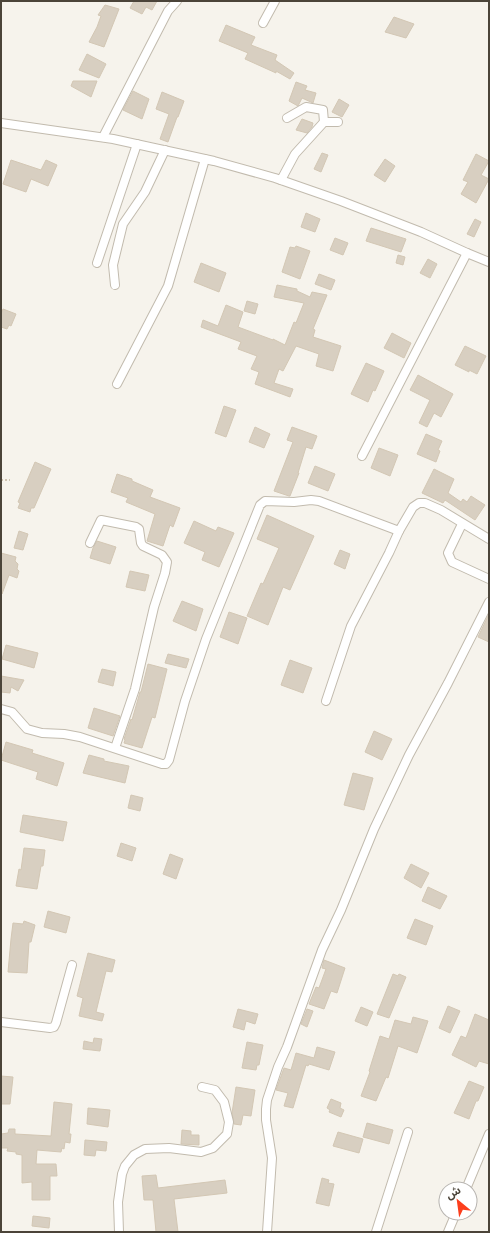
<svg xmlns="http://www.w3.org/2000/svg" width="490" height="1233" font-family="'Varela Round','Noto Sans Arabic',sans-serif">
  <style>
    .building { fill: #d8cfc1; stroke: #d3c7b4 }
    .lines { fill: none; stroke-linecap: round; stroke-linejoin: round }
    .street-casing { stroke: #c2bbae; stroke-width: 10 }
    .path { stroke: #c4b79f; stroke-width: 1.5; stroke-dasharray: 2 2; stroke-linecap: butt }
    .street { stroke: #fff; stroke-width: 8 }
  </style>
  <rect width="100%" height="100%" fill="#f6f3ec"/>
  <g class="building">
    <polygon points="134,1 157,1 152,10 146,7 142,14 130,8"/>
    <polygon points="105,5 119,9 104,47 89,42 97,27 101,16 98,15"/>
    <polygon points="394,17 414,24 406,38 385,32"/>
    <polygon points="226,25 255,37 251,45 277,55 275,60 294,73 290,79 276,71 276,73 245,59 248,53 219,41"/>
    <polygon points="87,54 106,64 99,78 79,70"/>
    <polygon points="73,81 97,81 91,97 71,86"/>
    <polygon points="296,82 307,86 305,90 316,93 313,103 302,98 298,106 289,101"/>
    <polygon points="133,91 149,99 142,119 123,110"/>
    <polygon points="162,92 184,101 178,117 177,117 168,142 160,139 169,114 156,109"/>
    <polygon points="339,99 349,105 342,117 332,112"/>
    <polygon points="302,119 313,123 312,127 307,133 296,130"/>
    <polygon points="322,153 328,155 321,172 314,169"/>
    <polygon points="476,154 489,161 481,175 489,179 476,203 461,194 468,182 463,180"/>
    <polygon points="385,159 395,166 385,182 374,175"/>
    <polygon points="11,160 41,170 46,160 57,165 48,186 31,179 26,192 3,184"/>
    <polygon points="306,213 320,219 315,232 301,227"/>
    <polygon points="475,219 481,222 474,237 467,234"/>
    <polygon points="371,228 406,239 401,252 366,241"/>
    <polygon points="335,238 348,243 343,255 330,250"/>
    <polygon points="296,246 310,251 300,279 282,272 290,247 295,248"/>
    <polygon points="398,255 405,257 403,265 396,263"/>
    <polygon points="428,259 437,264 430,278 420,273"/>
    <polygon points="201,263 226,273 219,292 194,282"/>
    <polygon points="319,274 335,280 331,290 315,284"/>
    <polygon points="277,285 297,289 297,291 310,297 312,292 327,295 313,329 315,330 313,337 341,346 333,371 316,366 319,354 296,346 283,371 279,369 274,383 293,389 290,397 255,384 259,372 251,369 257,356 238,349 241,342 201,327 203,320 218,326 226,305 243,312 238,327 273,340 273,339 285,345 294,322 296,323 304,303 274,297"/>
    <polygon points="247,301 258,304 255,314 244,311"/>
    <polygon points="3,309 16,314 11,326 9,325 7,329 1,327 1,314"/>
    <polygon points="392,333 411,343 404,358 384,348"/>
    <polygon points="465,346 486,356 477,374 469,370 469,372 455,365"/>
    <polygon points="366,363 384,371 375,391 373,390 368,402 351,394"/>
    <polygon points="418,375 453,394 441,417 434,413 427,427 419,423 430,400 410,390"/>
    <polygon points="224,406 236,410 226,437 215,433"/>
    <polygon points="255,427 270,434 264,448 249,442"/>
    <polygon points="292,427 317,436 312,449 306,447 298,473 299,473 290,496 289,496 274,491 293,442 287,440"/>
    <polygon points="426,434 442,441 438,450 440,451 436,462 417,454"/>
    <polygon points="379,448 398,455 390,476 371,468"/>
    <polygon points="35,462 51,469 34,508 31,508 30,512 18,508 20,503 18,502"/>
    <polygon points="315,466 335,474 328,491 308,483"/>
    <polygon points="434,469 454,479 448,493 461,502 463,499 467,502 471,496 485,505 475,520 445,500 443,503 422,493"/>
    <polygon points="117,474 132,479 132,481 153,490 150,497 180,508 173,527 170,525 163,546 147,541 155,514 126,502 128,498 111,492"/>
    <polygon points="267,515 314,536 290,590 283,587 268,625 247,616 261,583 263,584 279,548 257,539"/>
    <polygon points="194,521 216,531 218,527 234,533 219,567 202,560 205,552 184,543"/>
    <polygon points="19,531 28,534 23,550 14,548"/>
    <polygon points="97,541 116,547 110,564 90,558 93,548"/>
    <polygon points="340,550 350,554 345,569 334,564"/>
    <polygon points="1,553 16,557 15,561 18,564 17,569 19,571 17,578 9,575 2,594"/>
    <polygon points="130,571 149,575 145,591 126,587"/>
    <polygon points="182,601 203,609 196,631 173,621"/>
    <polygon points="229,612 247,618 238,644 220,637"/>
    <polygon points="489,614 489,642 478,637"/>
    <polygon points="6,645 38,653 34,668 2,659"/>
    <polygon points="168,654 189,659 186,668 165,663"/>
    <polygon points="290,660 312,668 303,693 281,685"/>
    <polygon points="148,664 167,669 155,718 152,717 142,748 124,743 125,740 124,739 131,719 132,720 140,692 141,692"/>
    <polygon points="102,669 116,672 113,686 98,682"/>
    <polygon points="1,676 24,680 18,691 11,687 10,693 1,692"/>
    <polygon points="94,708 120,716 113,736 88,728"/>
    <polygon points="374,731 392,739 382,760 365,752"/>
    <polygon points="6,742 33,750 32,753 64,763 57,786 36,779 38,772 1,760"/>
    <polygon points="89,755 104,759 104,761 129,766 125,783 83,773"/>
    <polygon points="353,773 373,778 364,810 344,805"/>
    <polygon points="131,795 143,798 140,811 128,808"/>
    <polygon points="23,815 67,822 63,841 20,832"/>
    <polygon points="121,843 136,848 132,861 117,856"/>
    <polygon points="24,848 45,850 43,866 41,866 37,889 16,886 19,869 21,870"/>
    <polygon points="170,854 183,859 176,879 163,874"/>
    <polygon points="411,864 429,873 421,888 404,878"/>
    <polygon points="428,887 447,896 440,909 422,901"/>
    <polygon points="48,911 70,917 66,933 44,927"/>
    <polygon points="415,919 433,926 426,945 407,938"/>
    <polygon points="24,921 35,925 31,942 29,942 27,973 8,972 11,939 13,923 23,924"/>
    <polygon points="88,953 115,960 112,972 106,971 96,1012 104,1014 102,1021 79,1016 83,998 77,996"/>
    <polygon points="324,960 345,968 337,993 331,991 324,1009 309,1004 316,987 319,988 326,969 322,968"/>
    <polygon points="393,974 398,976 399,974 406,977 389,1018 377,1014"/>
    <polygon points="448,1006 460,1011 450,1033 439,1028"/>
    <polygon points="361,1007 373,1012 367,1026 355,1021"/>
    <polygon points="238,1009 258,1014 255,1024 246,1021 244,1030 233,1027"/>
    <polygon points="307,1009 313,1011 307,1027 301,1024"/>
    <polygon points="475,1014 489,1020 489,1064 479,1061 476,1067 452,1055 461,1036 466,1038"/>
    <polygon points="413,1017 428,1021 417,1053 398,1046 388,1078 386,1077 376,1101 361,1096 370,1072 369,1071 380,1036 389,1039 395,1020 411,1024"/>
    <polygon points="94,1038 102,1039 100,1051 83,1049 84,1041 93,1043"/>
    <polygon points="247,1042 263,1045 259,1065 257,1065 256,1070 242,1068"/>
    <polygon points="317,1047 335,1052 329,1070 309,1064 308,1066 306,1065 293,1108 284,1106 288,1093 276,1090 284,1068 291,1070 296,1053 314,1058"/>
    <polygon points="1,1076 13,1077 10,1104 1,1104"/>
    <polygon points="469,1081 484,1087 478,1101 476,1101 469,1119 454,1113"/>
    <polygon points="236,1087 255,1090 251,1116 243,1115 241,1125 234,1124 232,1113"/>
    <polygon points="331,1099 341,1103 340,1108 344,1110 341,1117 329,1112 330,1110 327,1108"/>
    <polygon points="54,1102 72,1104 69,1134 71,1134 70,1143 65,1142 64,1149 62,1148 61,1152 37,1150 36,1164 56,1164 57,1176 50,1176 50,1200 32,1200 32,1182 22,1183 22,1155 16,1154 16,1152 7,1151 8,1148 1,1148 1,1134 8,1133 9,1129 15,1129 15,1134 51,1136"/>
    <polygon points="88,1108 110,1110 108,1127 87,1124"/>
    <polygon points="367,1123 393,1130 389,1144 363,1137"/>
    <polygon points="182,1130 191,1131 191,1135 199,1135 199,1145 181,1144"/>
    <polygon points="338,1132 363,1139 359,1153 333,1146"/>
    <polygon points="85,1140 107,1142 106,1151 96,1150 95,1156 84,1155"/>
    <polygon points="156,1175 158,1188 225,1180 227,1193 174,1199 178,1232 156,1232 153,1200 144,1200 142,1176"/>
    <polygon points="322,1178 329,1180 328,1183 334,1184 329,1206 316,1203"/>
    <polygon points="33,1216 50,1218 49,1228 32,1226"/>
  </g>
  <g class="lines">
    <g class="street-casing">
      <g id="street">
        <polyline points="263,23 275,1"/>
        <polyline points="287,118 306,107 323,110 324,122"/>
        <polyline points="1,123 113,139 214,161 275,178 341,201 421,232 467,253 489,262"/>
        <polyline points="103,137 168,11 177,1"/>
        <polyline points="281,180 295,154 324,122 338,122"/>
        <polyline points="97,263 137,144"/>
        <polyline points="115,285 113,265 123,224 145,192 165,150"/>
        <polyline points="117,384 168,286 205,159"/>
        <polyline points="362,456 467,253"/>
        <polyline points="462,524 448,553 452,562 489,579"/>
        <polyline points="90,543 101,520 136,527 139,529 141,543 143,546 162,555 167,562 165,573 154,607 135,689 115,748"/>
        <polyline points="326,701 351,626 389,553 399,531"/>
        <polyline points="1,709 12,712 27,729 42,733 64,734 80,737 162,764 166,764 169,760 185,701 206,639 260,505 265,501 294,502 311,500 319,501 399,531 413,507 419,503 425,503 441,510 489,539"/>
        <polyline points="1,1022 50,1028 54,1027 56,1023 72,965"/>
        <polyline points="466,1189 489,1134"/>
        <polyline points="119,1232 118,1202 122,1174 125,1166 134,1155 145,1149 169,1148 201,1152 213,1148 227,1134 229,1122 224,1102 215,1090 202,1087"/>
        <polyline points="267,1232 272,1158 266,1120 266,1109 267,1100 278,1067 287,1047 322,950 341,910 374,829 409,755 448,683 489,602"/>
        <polyline points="376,1232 408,1132"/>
        <polyline points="448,1232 456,1213"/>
      </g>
    </g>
    <polyline class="path" points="1,480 10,480"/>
    <use href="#street" class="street"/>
  </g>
  <rect width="490" height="1233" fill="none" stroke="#4b4439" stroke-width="4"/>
  <g transform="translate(458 1201) rotate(331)"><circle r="19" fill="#ffffff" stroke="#b7b4b0"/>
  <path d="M0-3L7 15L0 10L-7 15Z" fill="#fc3f1d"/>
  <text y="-6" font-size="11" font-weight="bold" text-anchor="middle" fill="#4b4439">ش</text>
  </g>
</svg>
